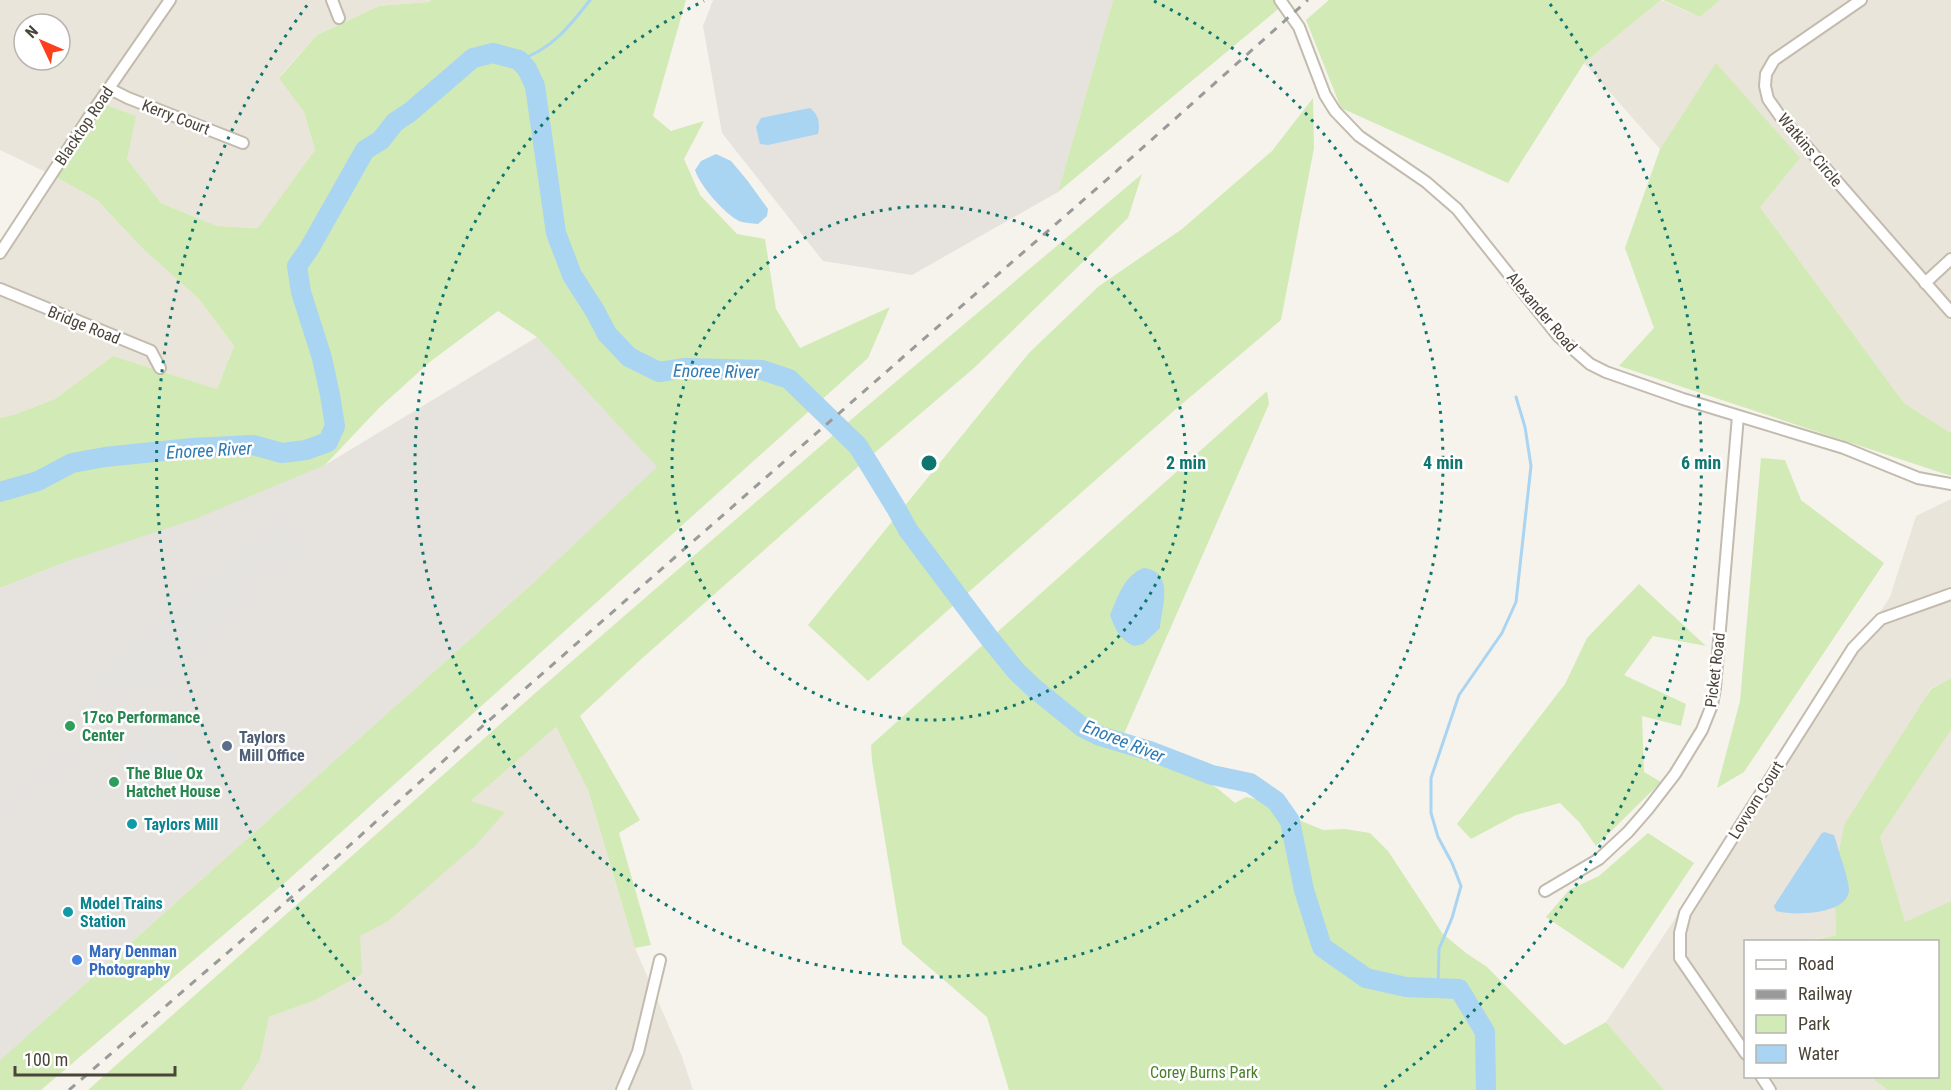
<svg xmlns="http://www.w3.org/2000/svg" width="1951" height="1090" font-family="'Roboto Condensed',sans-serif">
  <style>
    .residential { fill: #eae5da; fill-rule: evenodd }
    .industrial { fill: #e6e2dd }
    .green { fill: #d2eab5 }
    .parking { fill: #e5e3e0 }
    .water { fill: #a9d4f2 }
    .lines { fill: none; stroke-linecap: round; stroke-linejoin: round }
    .stream { stroke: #a9d4f2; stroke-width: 3 }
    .river { stroke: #a9d4f2; stroke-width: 20 }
    .minor-casing { stroke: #c2bbae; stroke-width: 14 }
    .minor { stroke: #fff; stroke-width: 10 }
    .rail { stroke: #9a9a9a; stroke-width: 3; stroke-dasharray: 8 8; stroke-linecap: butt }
    .ring { fill: none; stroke: #0f766e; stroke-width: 3; stroke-dasharray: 3 6 }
    .leisure-dot { fill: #2e9e5b; stroke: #fff; stroke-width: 2 }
    .service-dot { fill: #5c6f8a; stroke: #fff; stroke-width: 2 }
    .culture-dot { fill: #0f9aa8; stroke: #fff; stroke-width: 2 }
    .shop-dot { fill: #3f7fe0; stroke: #fff; stroke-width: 2 }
    .labels { text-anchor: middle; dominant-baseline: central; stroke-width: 5; stroke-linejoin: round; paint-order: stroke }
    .street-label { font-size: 16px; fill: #4b4439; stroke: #fff }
    .leisure-label { font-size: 16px; font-weight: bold; fill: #27864d; stroke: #fff; text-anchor: start }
    .service-label { font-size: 16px; font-weight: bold; fill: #4e5e75; stroke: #fff; text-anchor: start }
    .culture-label { font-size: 16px; font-weight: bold; fill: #0d838f; stroke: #fff; text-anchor: start }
    .shop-label { font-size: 16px; font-weight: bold; fill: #366cbe; stroke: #fff; text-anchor: start }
    .park-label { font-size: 16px; fill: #4a7f2a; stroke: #fff }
    .water-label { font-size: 18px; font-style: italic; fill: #2e7ab2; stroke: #fff }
    .centre { fill: #0f766e; stroke: #fff; stroke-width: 3 }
    .ring-label { font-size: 18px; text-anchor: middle; font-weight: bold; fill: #0f766e; stroke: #fff; stroke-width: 5; stroke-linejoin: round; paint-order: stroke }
  </style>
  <rect width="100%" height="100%" fill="#f6f3ec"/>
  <g class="residential">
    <path d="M0,0H431L429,2L379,6L317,35L279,77L304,112L315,150L259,228L217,226L161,203L127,159L79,141L56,177L97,200L143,249L199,299L234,346L217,389L113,356L55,399L16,414L0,418V247L56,177L0,150ZM24,24H60V60H24Z"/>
    <polygon points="1661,0 1700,17 1720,0 1951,0 1951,433 1904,403 1760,207 1716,64 1660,149 1584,63"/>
    <polygon points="1951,499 1951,678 1930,689 1834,878 1836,935 1805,941 1746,942 1746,1076 1870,1077 1888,1090 1664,1090 1606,1022 1890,597 1916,516"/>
    <polygon points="556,727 588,790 635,948 681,1054 693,1090 241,1090 260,1060 269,1017 313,1001 359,936 387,922 471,801"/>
    <polygon points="1951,730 1951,901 1905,923 1880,837"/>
  </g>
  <g class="industrial">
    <polygon points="713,0 1113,0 1058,192 912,275 823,261 722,133 703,26"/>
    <polygon points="537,337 658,467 534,582 0,1060 0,588 68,561 325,465"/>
  </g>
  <g class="green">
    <polygon points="431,0 686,0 653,116 671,131 704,121 684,159 700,195 737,234 765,239 776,309 800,348 890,307 868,358 288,880 41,1090 0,1090 0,1060 534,582 657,467 537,337 498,311 431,361 379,408 325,465 195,519 68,561 0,588 0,418 16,414 55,399 113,356 217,389 234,346 199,299 143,249 97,200 56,177 79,141 100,103 136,116 127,159 161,203 217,226 258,228 315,150 304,112 279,78 317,35 379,6 429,2"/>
    <polygon points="1113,0 1289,0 1058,192"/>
    <polygon points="1329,0 1661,0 1584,63 1508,183 1341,108 1306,20"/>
    <polygon points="1663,0 1720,0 1700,17"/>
    <polygon points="1716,63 1800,158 1760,207 1904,403 1951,433 1951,476 1619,366 1654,328 1625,248 1660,149"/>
    <polygon points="1313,98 1314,148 1281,320 1176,409 868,681 808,625 1029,353 1099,286 1182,229 1272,151"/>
    <polygon points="1142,174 1128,218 974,368 852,472 638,662 580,716 640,820 619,833 651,945 635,948 588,790 556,727 471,801 505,812 476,845 387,922 360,936 362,974 313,1001 269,1017 260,1060 241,1090 88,1090 541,688 860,412"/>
    <polygon points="1267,391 1269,404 1123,736 1167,759 1172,763 1217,788 1235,803 1246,797 1274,803 1299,820 1323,830 1345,829 1370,833 1388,851 1442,933 1466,953 1487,967 1560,1041 1565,1045 1606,1022 1664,1090 1009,1090 987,1017 902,944 872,761 871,745"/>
    <polygon points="1761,458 1785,460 1801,500 1884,563 1744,772 1717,788 1740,701"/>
    <polygon points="1639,584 1706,646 1653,636 1624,675 1686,704 1681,726 1642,716 1644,772 1661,782 1596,846 1579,822 1560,803 1516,815 1471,839 1457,824 1565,684 1587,638"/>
    <polygon points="1951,678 1951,730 1880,837 1905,922 1951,901 1951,1090 1888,1090 1870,1077 1938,1076 1938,942 1805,942 1836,935 1834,878 1844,825 1931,689"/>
    <polygon points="1648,833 1694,863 1623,969 1546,917 1569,890 1599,876"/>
  </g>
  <g class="parking">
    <polygon points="281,514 313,548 280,576 267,561 246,581 259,596 145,698 134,686 108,708 86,682"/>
    <polygon points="151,728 187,770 210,750 228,769 180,812 174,810 160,794 155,798 118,756"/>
    <polygon points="89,731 96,739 0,823 0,809"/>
  </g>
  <g class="water">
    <path d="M810,108C819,115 820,123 818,134L768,145L760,144L756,127L761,118Z"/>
    <path d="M716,154L731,161L747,180L768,209L767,216L758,224C752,223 744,223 739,221C724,213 700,186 695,170L701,161Z"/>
    <path d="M1144,568C1175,572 1162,606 1160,628L1143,644L1134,646C1120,640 1115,629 1110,615C1118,597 1124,575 1144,568Z"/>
    <path d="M1824,832L1834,835L1836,841C1839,853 1849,879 1849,890C1848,915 1793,916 1776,911L1774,906L1821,834Z"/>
  </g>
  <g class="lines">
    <g class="stream">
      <path d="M519,60C551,50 570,26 590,0"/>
      <polyline points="1438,988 1439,949 1452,918 1461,886 1452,863 1438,837 1431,813 1431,778 1459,695 1502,633 1516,602 1531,466 1525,427 1516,397"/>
    </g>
    <polyline class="river" points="0,492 38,481 72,463 105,457 192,448 253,445 282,453 306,450 328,442 335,426 330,395 322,358 301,292 297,266 309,249 365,150 381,140 395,122 409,113 473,58 493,53 519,60 527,69 535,86 556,233 572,275 595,311 607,334 629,357 659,372 685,368 762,370 789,379 858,446 896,508 908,530 990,639 1016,671 1035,689 1082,727 1100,736 1150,751 1212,775 1250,783 1276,801 1290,821 1304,890 1322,947 1366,978 1406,987 1459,989 1485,1032 1486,1090"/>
    <g class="minor-casing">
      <g id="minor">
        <polyline points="332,0 339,18"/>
        <polyline points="1280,0 1299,27 1325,95 1335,111 1359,136 1426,182 1457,209 1558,336 1590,364 1606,372 1683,399 1844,448 1918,478 1951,484"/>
        <polyline points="1861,0 1774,60 1766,74 1765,86 1768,99 1780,116 1951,312"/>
        <polyline points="110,89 128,98 243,143"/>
        <polyline points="0,253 89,117 170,0"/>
        <polyline points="1925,283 1951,259"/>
        <polyline points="0,289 151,351 160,368"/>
        <polyline points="1545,891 1599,859 1628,832 1648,809 1675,774 1702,730 1712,705 1715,688 1738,416"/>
        <polyline points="1746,1054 1680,958 1680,933 1685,913 1853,648 1881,619 1951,594"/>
        <polyline points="1761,1076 1770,1090"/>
        <polyline points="622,1090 638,1052 660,960"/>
      </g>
    </g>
    <use href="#minor" class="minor"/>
    <polyline class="rail" points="69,1090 309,882 461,745 902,358 1111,176 1308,0"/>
  </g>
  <g class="ring">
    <circle cx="929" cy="463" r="257"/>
    <path d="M1154 1A514 514 0 1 1 704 1"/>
    <path d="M475 1088A772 772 0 0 1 308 4M1550 4A772 772 0 0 1 1383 1088"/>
  </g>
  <g class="leisure-dot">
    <circle cx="70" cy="726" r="6"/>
    <circle cx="114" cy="782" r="6"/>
  </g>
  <circle class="service-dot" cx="227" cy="746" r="6"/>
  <g class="culture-dot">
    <circle cx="132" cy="824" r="6"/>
    <circle cx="68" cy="912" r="6"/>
  </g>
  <circle class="shop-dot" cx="77" cy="960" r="6"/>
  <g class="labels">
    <g class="street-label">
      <text transform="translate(176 117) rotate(21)">Kerry Court</text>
      <text transform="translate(84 126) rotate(-56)">Blacktop Road</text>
      <text transform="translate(1810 150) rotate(50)">Watkins Circle</text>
      <text transform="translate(1542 312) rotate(50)">Alexander Road</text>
      <text transform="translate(84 325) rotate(22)">Bridge Road</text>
      <text transform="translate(1715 670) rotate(-83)">Picket Road</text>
      <text transform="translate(1756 800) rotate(-58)">Lovvorn Court</text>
    </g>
    <g class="leisure-label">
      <text x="82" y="717">17co Performance<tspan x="82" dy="18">Center</tspan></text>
      <text x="126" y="773">The Blue Ox<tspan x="126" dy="18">Hatchet House</tspan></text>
    </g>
    <g class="service-label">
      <text x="239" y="737">Taylors<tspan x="239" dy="18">Mill Office</tspan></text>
    </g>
    <g class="culture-label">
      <text x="144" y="824">Taylors Mill</text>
      <text x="80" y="903">Model Trains<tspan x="80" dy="18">Station</tspan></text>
    </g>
    <g class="shop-label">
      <text x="89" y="951">Mary Denman<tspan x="89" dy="18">Photography</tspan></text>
    </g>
    <g class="park-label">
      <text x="1204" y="1072">Corey Burns Park</text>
    </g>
    <g class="water-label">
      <text transform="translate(716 371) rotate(1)">Enoree River</text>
      <text transform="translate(209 450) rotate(-3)">Enoree River</text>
      <text transform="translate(1124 741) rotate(22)">Enoree River</text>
    </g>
  </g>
  <circle cx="929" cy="463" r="9" class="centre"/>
  <g class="ring-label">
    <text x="1186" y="469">2 min</text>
    <text x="1443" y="469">4 min</text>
    <text x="1701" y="469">6 min</text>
  </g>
  <rect x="1744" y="940" width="195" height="138" fill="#ffffff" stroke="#b7b4b0" stroke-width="1.5"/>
  <rect x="1756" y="960" width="30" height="9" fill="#ffffff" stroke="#b7b4b0" stroke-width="1.5"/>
  <text x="1798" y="970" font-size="18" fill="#4b4439">Road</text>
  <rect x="1756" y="990" width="30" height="9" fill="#9a9a9a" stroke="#b7b4b0" stroke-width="1.5"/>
  <text x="1798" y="1000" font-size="18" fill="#4b4439">Railway</text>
  <rect x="1756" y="1015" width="30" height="18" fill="#d2eab5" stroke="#b7b4b0" stroke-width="1.5"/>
  <text x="1798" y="1030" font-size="18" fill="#4b4439">Park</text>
  <rect x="1756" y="1045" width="30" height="18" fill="#a9d4f2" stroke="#b7b4b0" stroke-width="1.5"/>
  <text x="1798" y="1060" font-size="18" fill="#4b4439">Water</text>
  <g transform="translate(42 42) rotate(314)"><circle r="28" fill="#ffffff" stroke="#b7b4b0" stroke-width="1.5"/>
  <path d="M0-4.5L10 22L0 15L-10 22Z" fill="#fc3f1d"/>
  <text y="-9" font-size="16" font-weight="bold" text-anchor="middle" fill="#4b4439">N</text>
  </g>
  <path d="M15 1066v9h160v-9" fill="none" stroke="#4b4439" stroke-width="3"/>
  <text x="24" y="1066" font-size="18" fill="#4b4439" stroke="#ffffff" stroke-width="4.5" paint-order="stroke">100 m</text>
</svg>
